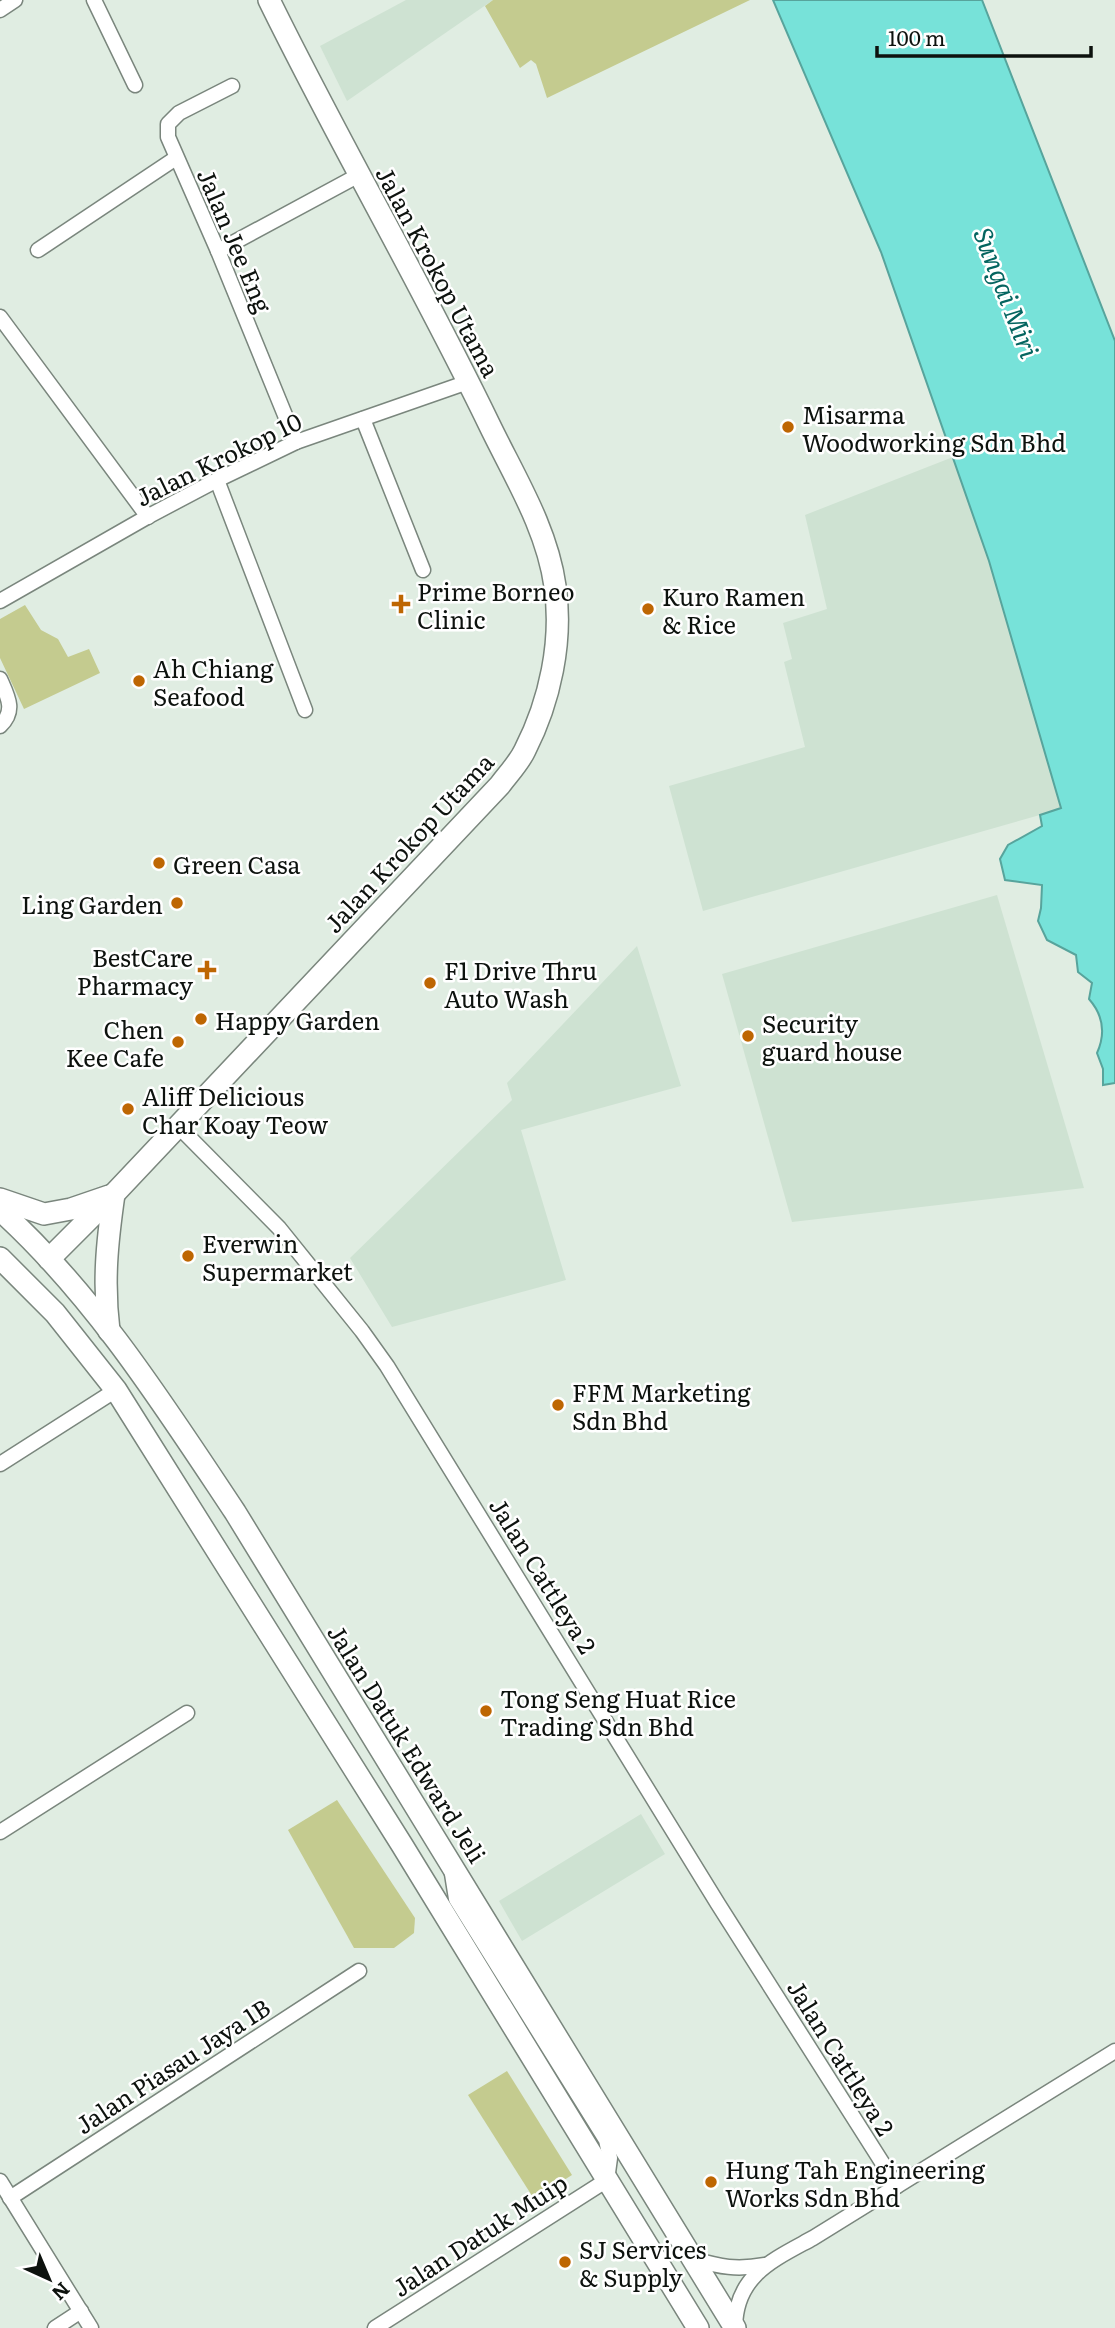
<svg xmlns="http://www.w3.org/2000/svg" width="1115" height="2328" font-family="Literata,serif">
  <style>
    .built { fill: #cee2d2 }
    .green { fill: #c4cb8f }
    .water { fill: #77e2d9; stroke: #57a49c; stroke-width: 2 }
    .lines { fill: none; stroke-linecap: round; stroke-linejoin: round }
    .street-casing { stroke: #7a867d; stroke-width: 17 }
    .secondary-casing { stroke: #7a867d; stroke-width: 24 }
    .street { stroke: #fff; stroke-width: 14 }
    .secondary { stroke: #fff; stroke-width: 21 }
    .poi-dot { fill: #be6602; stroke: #fff; stroke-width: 2.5 }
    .labels { text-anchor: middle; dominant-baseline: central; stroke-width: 5; stroke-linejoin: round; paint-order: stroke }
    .street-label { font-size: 24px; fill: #0d120e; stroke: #fff }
    .poi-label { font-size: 24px; fill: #0d120e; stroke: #fff; text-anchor: start }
    .water-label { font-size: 26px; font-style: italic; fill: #046560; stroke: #fff }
  </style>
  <rect width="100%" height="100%" fill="#e0ede2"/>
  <g class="built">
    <polygon points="406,0 493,0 347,101 320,46"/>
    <polygon points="953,457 989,561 1061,809 703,911 669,786 805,747 784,662 792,659 783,623 827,609 805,515"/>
    <polygon points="997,895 1084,1188 792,1222 722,974"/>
    <polygon points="637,946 681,1086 521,1130 566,1280 392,1327 350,1258 512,1100 507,1083"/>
    <polygon points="641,1814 665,1854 522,1941 499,1901"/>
  </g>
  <g class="green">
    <polygon points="493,0 750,0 547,98 536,64 531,60 520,68 485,6"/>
    <polygon points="25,605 41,630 58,639 68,657 89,649 100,673 24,709 0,658 0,619"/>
    <polygon points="337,1800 415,1918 414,1933 394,1948 354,1948 288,1830"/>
    <polygon points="507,2071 572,2175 534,2199 468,2095"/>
  </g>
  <path class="water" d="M773,0H982L1115,341V1083L1103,1085V1069L1097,1053C1106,1033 1103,1015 1089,999L1092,983L1078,972L1076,955L1047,940L1038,921L1041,908L1042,885L1005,880L1000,859L1008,845L1042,826L1040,815L1061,808L989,561L881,252Z"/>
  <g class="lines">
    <g class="street-casing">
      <g id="street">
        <polyline points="94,0 135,85"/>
        <polyline points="0,10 15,0"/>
        <polyline points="232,86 179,113 168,124 168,137 218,251 296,442"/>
        <polyline points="38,250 176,158"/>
        <polyline points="218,251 359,175"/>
        <polyline points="0,317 148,517"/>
        <polyline points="363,419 423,570"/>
        <polyline points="217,480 305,710"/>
        <polyline points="0,601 147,517 217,480 296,442 468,382"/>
        <path d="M0,679C8,697 16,711 0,726"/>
        <polyline points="178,1126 279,1228 362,1331 387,1366 718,1904 897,2186"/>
        <polyline points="0,1464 116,1390"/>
        <polyline points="0,1832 187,1713"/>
        <polyline points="0,2181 91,2328"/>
        <polyline points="10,2198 359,1971"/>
        <path d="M693,2259C721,2267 736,2270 765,2265"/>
        <path d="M735,2327C736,2275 773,2260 813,2238L1115,2051"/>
        <polyline points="55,2328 81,2311"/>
        <polyline points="375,2328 607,2180 610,2158 606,2140 456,1899 452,1874"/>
      </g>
    </g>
    <g class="secondary-casing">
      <g id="secondary">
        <polyline points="0,1199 44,1214 71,1209 109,1196"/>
        <path d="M0,1210C95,1296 165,1407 235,1512L735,2328"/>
        <polyline points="0,1258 55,1313 116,1390 402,1845 698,2328"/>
        <path d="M49,1259L114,1194L500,785C508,774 519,763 525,750C550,701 563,641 555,586C547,528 514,476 489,424C420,281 339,143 269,0"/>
        <path d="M109,1331C103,1282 107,1243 114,1194"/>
      </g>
    </g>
    <use href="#street" class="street"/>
    <use href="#secondary" class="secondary"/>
  </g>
  <g class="poi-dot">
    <circle cx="788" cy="427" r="7"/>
    <path d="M397.5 593.5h7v7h7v7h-7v7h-7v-7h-7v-7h7z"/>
    <circle cx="648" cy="609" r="7"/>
    <circle cx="139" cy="681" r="7"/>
    <circle cx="159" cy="863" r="7"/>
    <circle cx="177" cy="903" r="7"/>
    <path d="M203.5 959.5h7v7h7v7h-7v7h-7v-7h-7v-7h7z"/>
    <circle cx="430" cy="983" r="7"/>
    <circle cx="201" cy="1019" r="7"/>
    <circle cx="748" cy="1036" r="7"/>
    <circle cx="178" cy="1042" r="7"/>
    <circle cx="128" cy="1109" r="7"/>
    <circle cx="188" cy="1256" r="7"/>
    <circle cx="558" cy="1405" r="7"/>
    <circle cx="486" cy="1711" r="7"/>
    <circle cx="711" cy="2182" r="7"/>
    <circle cx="565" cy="2262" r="7"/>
  </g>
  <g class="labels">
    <g class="street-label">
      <text transform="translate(236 240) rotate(67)">Jalan Jee Eng</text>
      <text transform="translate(439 271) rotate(62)">Jalan Krokop Utama</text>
      <text transform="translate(218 458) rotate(-26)">Jalan Krokop 10</text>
      <text transform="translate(408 842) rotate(-47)">Jalan Krokop Utama</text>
      <text transform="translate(544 1575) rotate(58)">Jalan Cattleya 2</text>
      <text transform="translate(408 1743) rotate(58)">Jalan Datuk Edward Jeli</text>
      <text transform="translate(842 2057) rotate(58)">Jalan Cattleya 2</text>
      <text transform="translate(172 2065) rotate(-33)">Jalan Piasau Jaya 1B</text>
      <text transform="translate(479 2234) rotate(-33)">Jalan Datuk Muip</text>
    </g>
    <g class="poi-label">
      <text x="802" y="413">Misarma<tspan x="802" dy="28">Woodworking Sdn Bhd</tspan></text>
      <text x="417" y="590">Prime Borneo<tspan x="417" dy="28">Clinic</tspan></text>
      <text x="662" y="595">Kuro Ramen<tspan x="662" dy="28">&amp; Rice</tspan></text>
      <text x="153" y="667">Ah Chiang<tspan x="153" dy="28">Seafood</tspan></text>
      <text x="173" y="863">Green Casa</text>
      <text x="163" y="903" text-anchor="end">Ling Garden</text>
      <text x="193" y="956" text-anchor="end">BestCare<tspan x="193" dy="28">Pharmacy</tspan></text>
      <text x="444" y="969">F1 Drive Thru<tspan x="444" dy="28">Auto Wash</tspan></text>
      <text x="215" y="1019">Happy Garden</text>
      <text x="762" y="1022">Security<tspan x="762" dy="28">guard house</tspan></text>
      <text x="164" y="1028" text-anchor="end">Chen<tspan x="164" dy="28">Kee Cafe</tspan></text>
      <text x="142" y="1095">Aliff Delicious<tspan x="142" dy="28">Char Koay Teow</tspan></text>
      <text x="202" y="1242">Everwin<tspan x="202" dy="28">Supermarket</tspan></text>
      <text x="572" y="1391">FFM Marketing<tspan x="572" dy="28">Sdn Bhd</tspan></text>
      <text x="500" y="1697">Tong Seng Huat Rice<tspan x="500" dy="28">Trading Sdn Bhd</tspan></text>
      <text x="725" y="2168">Hung Tah Engineering<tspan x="725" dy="28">Works Sdn Bhd</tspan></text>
      <text x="579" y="2248">SJ Services<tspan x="579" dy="28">&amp; Supply</tspan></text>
    </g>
    <g class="water-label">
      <text transform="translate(1008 292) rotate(69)">Sungai Miri</text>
    </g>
  </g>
  <g transform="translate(49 2279) rotate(136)" stroke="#ffffff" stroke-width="5" paint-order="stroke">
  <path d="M0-5L12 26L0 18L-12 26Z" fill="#0d120e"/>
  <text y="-10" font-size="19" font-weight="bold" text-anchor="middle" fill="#0d120e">N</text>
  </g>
  <path d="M877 46v10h214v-10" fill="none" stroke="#0d120e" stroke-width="3.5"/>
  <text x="888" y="46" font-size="21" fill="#0d120e" stroke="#ffffff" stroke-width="5" paint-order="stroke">100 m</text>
</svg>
